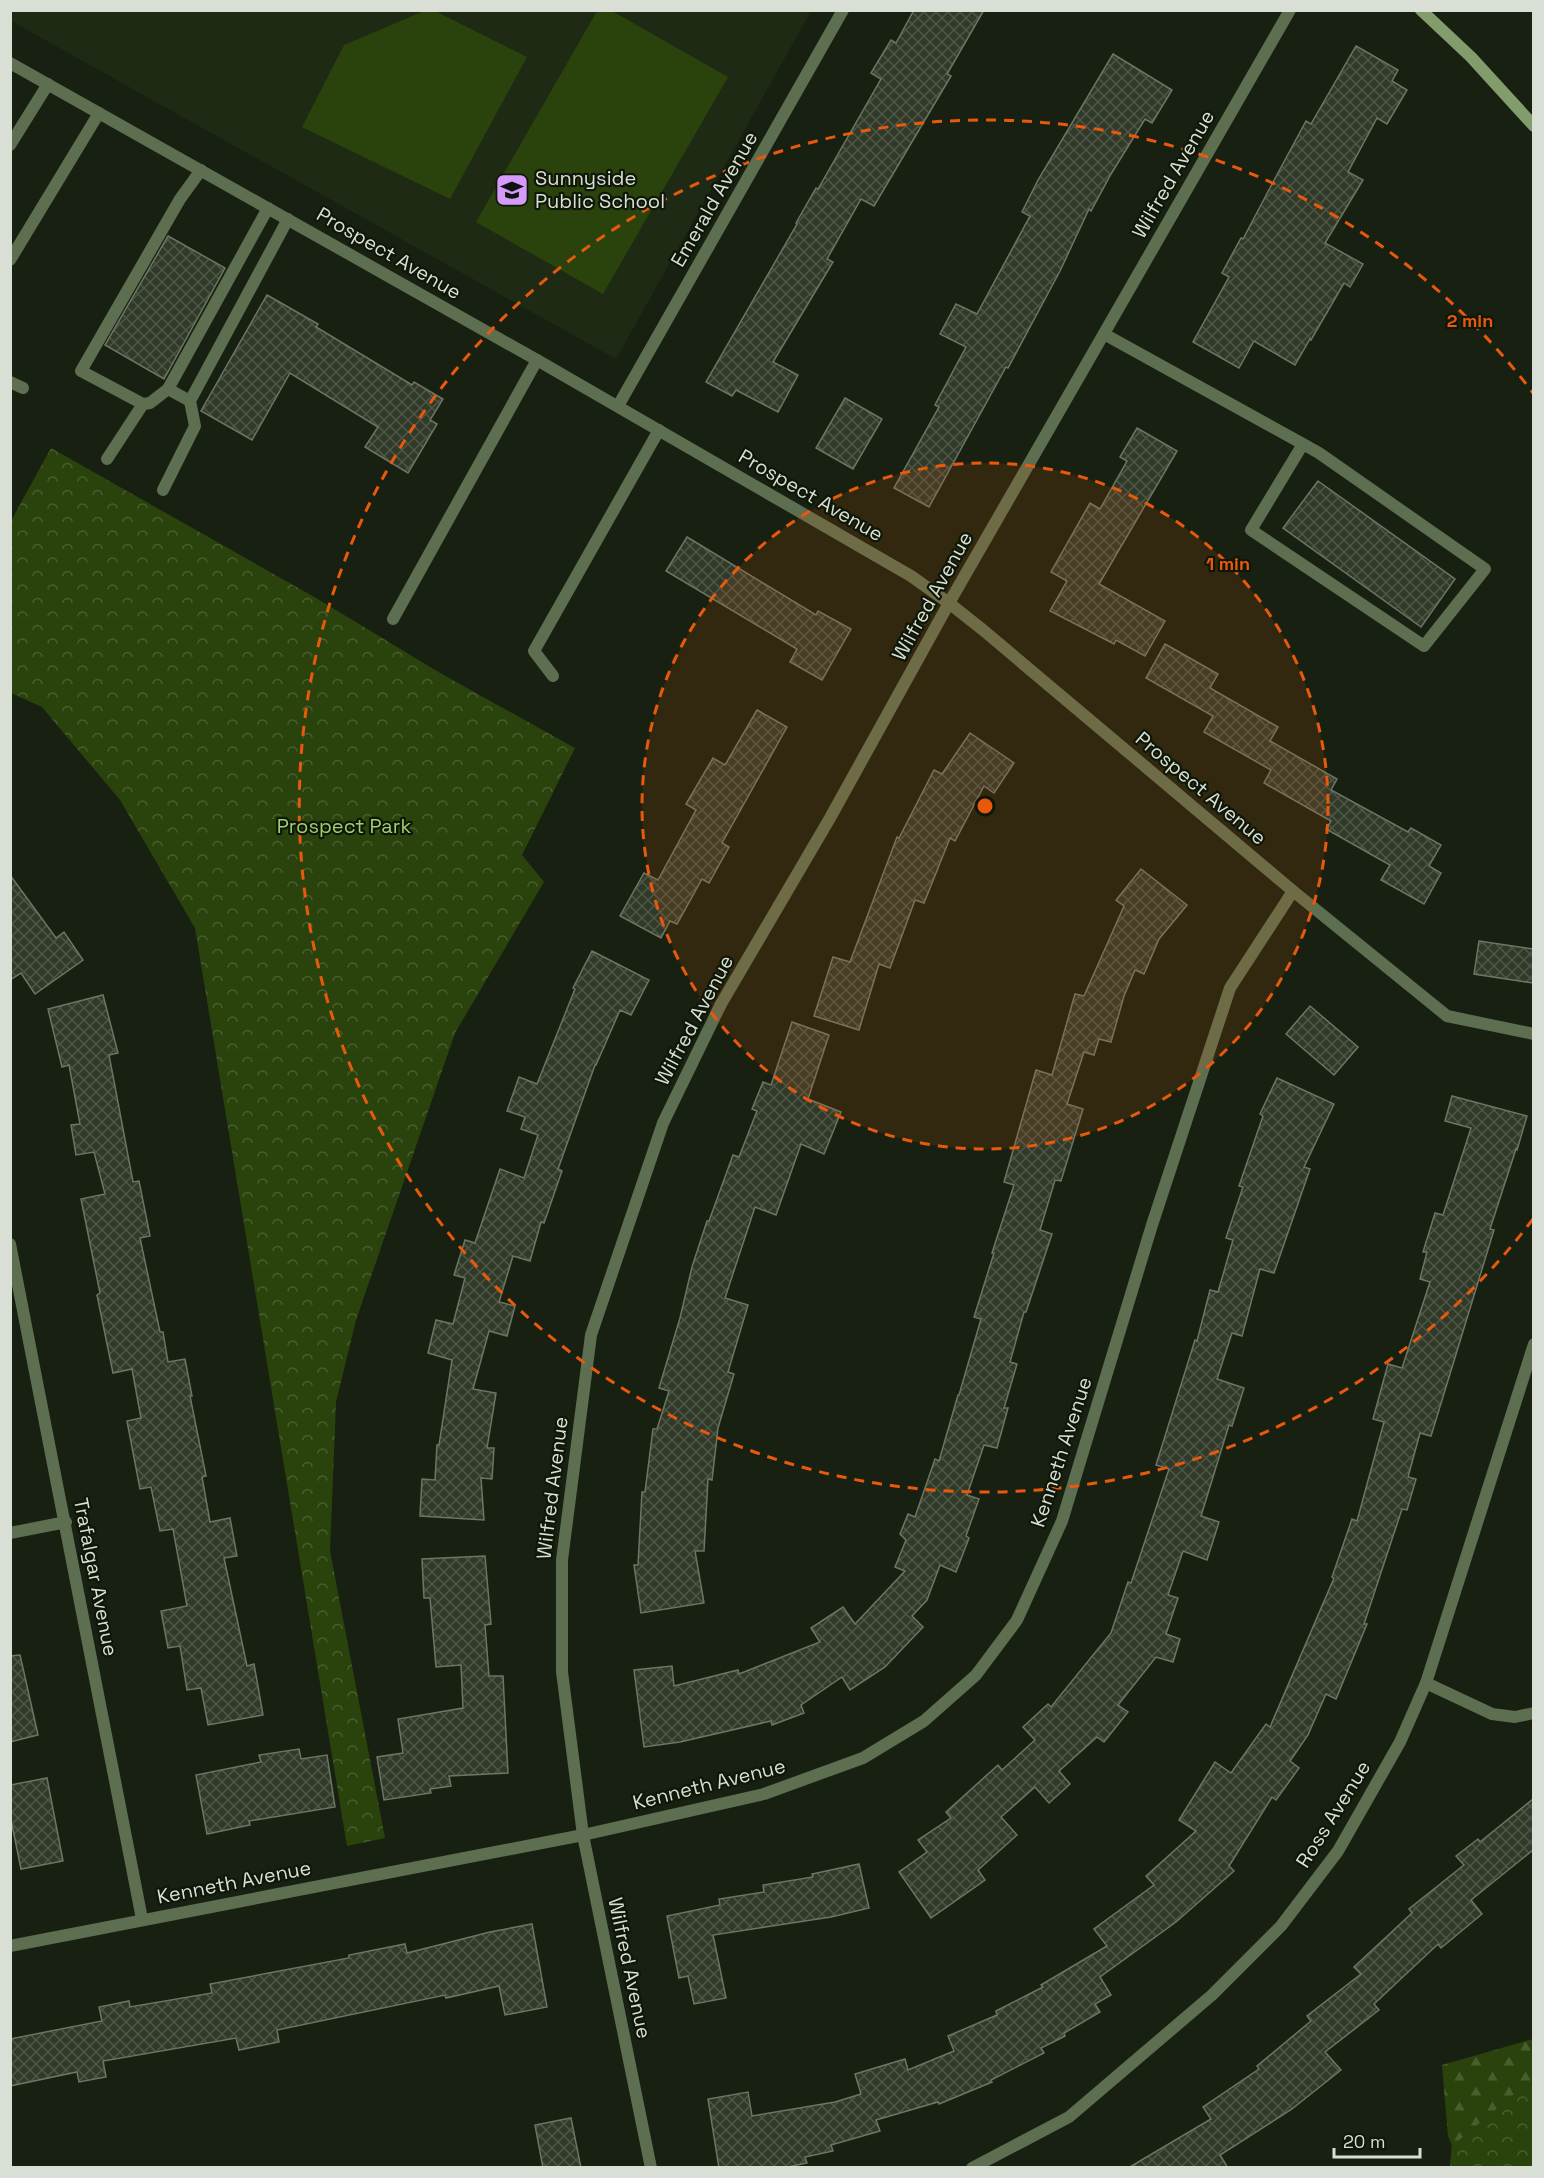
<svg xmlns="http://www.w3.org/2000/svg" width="1544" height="2178" font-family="'Space Grotesk',sans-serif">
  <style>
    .built { fill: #1f2a14 }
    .forest { fill: url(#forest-firs) }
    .park { fill: url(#park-crowns) }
    .pitch { fill: #2a430c }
    .building { fill: url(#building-cross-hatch); stroke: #6c7663; stroke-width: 1.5 }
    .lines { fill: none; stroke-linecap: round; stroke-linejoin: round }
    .lane { stroke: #5e6e50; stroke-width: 12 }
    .street { stroke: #5e6e50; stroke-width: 12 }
    .secondary { stroke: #829c6c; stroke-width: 12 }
    .ring { fill: none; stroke: #e8590c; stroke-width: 3; stroke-dasharray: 10 8 }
    .labels { text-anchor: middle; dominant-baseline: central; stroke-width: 4.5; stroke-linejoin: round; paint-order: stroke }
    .street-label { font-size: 20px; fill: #d9dfd4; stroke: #0f1708 }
    .poi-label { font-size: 20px; fill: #d9dfd4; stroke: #0f1708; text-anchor: start }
    .park-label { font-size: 20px; fill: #9ed06f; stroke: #0f1708 }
    .centre { fill: #e8590c; stroke: #0f1708; stroke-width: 3 }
    .ring-label { font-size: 18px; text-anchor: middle; font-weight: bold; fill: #e8590c; stroke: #0f1708; stroke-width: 4.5; stroke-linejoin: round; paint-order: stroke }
  </style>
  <defs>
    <pattern id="forest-firs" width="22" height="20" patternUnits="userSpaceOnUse" patternTransform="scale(1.5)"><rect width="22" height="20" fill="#2a430c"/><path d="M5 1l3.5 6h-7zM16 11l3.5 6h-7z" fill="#485e2e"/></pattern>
    <pattern id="park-crowns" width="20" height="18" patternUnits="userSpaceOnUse" patternTransform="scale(1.5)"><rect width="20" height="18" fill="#2a430c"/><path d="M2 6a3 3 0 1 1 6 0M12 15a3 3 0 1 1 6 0" fill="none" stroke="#485e2e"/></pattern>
    <pattern id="building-cross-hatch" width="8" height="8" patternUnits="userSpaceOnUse" patternTransform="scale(1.5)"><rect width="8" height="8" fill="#313a29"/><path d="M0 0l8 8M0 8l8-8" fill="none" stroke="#4e5647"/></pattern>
  </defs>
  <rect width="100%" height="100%" fill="#182111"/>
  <polygon class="built" points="11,10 811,11 616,359 11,21"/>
  <polygon class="forest" points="1533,2039 1533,2167 1450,2167 1452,2146 1448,2136 1442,2065"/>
  <g class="park">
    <polygon points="51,448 316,598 440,673 575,748 522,855 544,882 455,1033 356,1320 336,1402 330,1551 385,1838 347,1846 195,928 120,800 42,707 11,693 11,521"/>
    <polygon points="1533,2078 1533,2167 1450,2167 1452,2146"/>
  </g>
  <g class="pitch">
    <polygon points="424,11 435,11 527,57 450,199 302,127 344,45"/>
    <polygon points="597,11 612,11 728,77 603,294 476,222"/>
  </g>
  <g class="building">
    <polygon points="914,10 984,10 947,74 951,76 874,206 861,199 827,259 833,262 773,362 798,375 778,412 736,390 732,396 706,382 797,224 796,223 816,188 818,189 881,79 871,73 891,40 896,43"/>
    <polygon points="1356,46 1398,70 1392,81 1407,90 1387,124 1377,118 1348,172 1363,180 1325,243 1363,264 1350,287 1344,283 1311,340 1310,339 1295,365 1254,341 1239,368 1193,342 1229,277 1222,273 1241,238 1243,239 1272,184 1306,121 1311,124"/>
    <polygon points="1113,54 1172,90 1152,123 1145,119 1111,174 1091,211 1089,209 1060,271 1008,368 1006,367 929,507 894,488 939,407 935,405 966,347 940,334 956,304 977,314 1030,216 1022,212 1038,180"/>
    <polygon points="168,236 225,268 164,379 105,345"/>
    <polygon points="267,295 318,324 316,327 412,385 414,382 443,399 430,420 437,424 408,473 365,447 378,427 290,373 252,440 201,411"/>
    <polygon points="845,398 882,419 853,469 816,448"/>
    <polygon points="1137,428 1177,451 1099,584 1165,621 1145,656 1116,640 1114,644 1050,611 1067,581 1051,572 1090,503 1100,509 1127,461 1120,457"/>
    <polygon points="1318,481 1455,579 1421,627 1283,528"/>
    <polygon points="687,537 816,615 818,611 851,629 822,680 790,662 797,649 666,571"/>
    <polygon points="1165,644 1218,674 1210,688 1278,727 1270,741 1337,779 1331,790 1408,832 1411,828 1441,845 1429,866 1441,873 1424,904 1381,880 1390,865 1326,829 1331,821 1264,783 1271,770 1204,732 1213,716 1146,678"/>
    <polygon points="757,710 787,727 722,843 729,847 709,883 702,879 677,924 670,921 661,938 620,916 644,873 658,880 696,810 686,804 713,758 725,765"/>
    <polygon points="970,733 1014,763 994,793 984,786 955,841 950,838 924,903 915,900 890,968 879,964 859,1030 814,1016 833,957 850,962 897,837 899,838 934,770 942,774"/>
    <polygon points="1141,869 1187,905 1159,939 1144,974 1135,970 1124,996 1111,1042 1099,1039 1094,1055 1084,1052 1067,1104 1083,1109 1061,1181 1055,1180 1040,1230 1052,1234 1026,1312 1024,1312 1010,1362 1017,1364 1004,1408 1008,1408 997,1448 984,1445 967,1495 979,1499 966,1536 969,1538 956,1572 940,1565 927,1600 912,1616 923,1627 885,1667 850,1690 842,1677 801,1705 804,1713 772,1725 771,1721 680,1742 644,1747 634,1670 672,1666 674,1686 738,1670 739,1674 820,1642 811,1628 843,1607 855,1624 905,1571 895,1567 906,1540 900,1534 908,1514 915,1517 935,1459 939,1461 958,1395 959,1395 981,1319 974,1317 994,1253 992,1253 1014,1185 1004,1182 1036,1070 1052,1075 1075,994 1084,996 1124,906 1116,900"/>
    <polygon points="10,875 56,938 64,932 83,960 35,994 21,973 10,980"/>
    <polygon points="1479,941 1533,949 1533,983 1474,974"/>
    <polygon points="592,951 649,980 631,1015 620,1010 596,1065 595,1065 558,1169 562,1171 544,1223 541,1222 530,1261 513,1256 499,1302 515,1306 507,1336 489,1331 473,1389 496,1393 487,1448 494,1448 492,1479 481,1478 484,1520 420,1516 422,1479 435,1480 437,1445 439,1445 452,1360 428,1353 436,1320 453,1324 465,1278 454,1275 465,1240 475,1243 500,1169 524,1178 538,1135 521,1129 525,1117 507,1111 519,1077 537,1084 575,989 573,988"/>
    <polygon points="103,995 118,1053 109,1055 133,1182 139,1181 150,1236 140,1238 160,1332 163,1332 168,1362 185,1359 192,1396 190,1396 206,1476 202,1477 210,1522 230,1518 237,1556 224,1558 247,1666 254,1664 263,1715 208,1725 201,1688 187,1690 180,1646 168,1648 161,1611 187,1606 173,1529 160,1531 151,1487 140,1489 127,1421 141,1418 132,1369 113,1373 97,1295 100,1293 81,1199 105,1194 94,1152 76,1155 71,1125 80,1124 69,1065 62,1067 48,1009"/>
    <polygon points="1310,1006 1358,1047 1334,1075 1286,1034"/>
    <polygon points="792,1022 829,1035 808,1099 841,1112 824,1154 801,1144 776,1215 755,1207 725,1298 748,1305 728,1372 734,1374 718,1428 712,1480 708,1479 704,1551 695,1551 704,1603 641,1613 634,1565 638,1565 642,1492 645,1492 653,1429 657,1429 669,1391 659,1388 680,1318 692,1267 707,1221 709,1221 733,1155 739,1157 757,1111 752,1109 763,1082 771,1085"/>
    <polygon points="1277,1078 1334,1104 1304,1167 1310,1169 1274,1273 1260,1269 1242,1336 1232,1333 1217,1379 1244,1388 1232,1426 1229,1425 1201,1516 1219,1522 1207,1560 1183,1551 1168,1595 1178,1598 1166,1634 1180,1639 1173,1662 1156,1657 1118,1705 1128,1712 1104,1742 1097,1737 1059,1771 1070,1784 1049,1803 1035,1787 1001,1817 1017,1835 978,1870 985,1880 931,1918 899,1872 927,1852 918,1840 951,1818 946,1812 998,1765 1002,1770 1035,1740 1023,1727 1048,1704 1051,1707 1111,1633 1128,1582 1131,1583 1169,1469 1156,1465 1195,1340 1197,1341 1210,1290 1218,1292 1233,1240 1226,1238 1243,1187 1239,1186 1263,1116 1260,1114"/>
    <polygon points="1452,1096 1527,1116 1517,1150 1516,1149 1490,1229 1494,1230 1431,1436 1420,1433 1408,1477 1416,1479 1407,1510 1402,1509 1364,1624 1367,1624 1336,1699 1326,1694 1308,1735 1290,1761 1299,1768 1276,1800 1272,1797 1229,1866 1234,1871 1176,1922 1100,1977 1111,1995 1095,2004 1100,2012 1064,2033 1065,2036 1041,2048 1044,2053 991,2080 992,2082 939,2104 938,2102 876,2120 880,2131 831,2145 833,2151 805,2157 807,2163 783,2168 719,2168 708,2099 748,2092 752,2116 835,2102 861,2094 855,2074 905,2059 908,2070 954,2051 948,2036 997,2015 996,2011 1043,1987 1041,1985 1107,1946 1094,1929 1154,1885 1146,1876 1196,1831 1179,1820 1215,1762 1231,1773 1266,1724 1270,1727 1334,1578 1332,1577 1352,1519 1357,1521 1384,1422 1373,1419 1388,1364 1402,1368 1430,1282 1420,1279 1427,1252 1423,1252 1435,1213 1443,1215 1471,1128 1445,1121"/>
    <polygon points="485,1556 491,1624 485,1625 489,1676 503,1676 508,1773 449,1776 451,1786 430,1789 431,1793 384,1800 377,1757 403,1753 398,1719 463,1708 461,1665 436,1667 430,1598 424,1598 422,1559"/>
    <polygon points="20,1655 38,1735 10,1742 10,1656"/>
    <polygon points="299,1749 301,1759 327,1755 335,1807 249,1821 250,1825 207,1834 196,1775 261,1762 259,1755"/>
    <polygon points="47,1778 63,1861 21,1869 10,1815 10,1785"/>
    <polygon points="1533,1799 1533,1850 1471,1900 1482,1914 1441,1948 1438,1944 1374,2004 1379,2010 1325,2052 1341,2070 1292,2109 1220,2155 1228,2168 1128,2168 1211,2119 1203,2107 1259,2069 1257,2066 1311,2021 1307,2016 1361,1974 1354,1967 1412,1913 1409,1909 1464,1865 1456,1856 1478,1839 1480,1842"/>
    <polygon points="859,1864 869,1908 831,1917 713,1935 726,1998 694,2004 688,1976 679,1978 667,1916 720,1905 719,1899 764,1892 763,1885 813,1877 812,1874"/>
    <polygon points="532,1924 547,2007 505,2015 499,1986 446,1998 445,1995 277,2030 279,2042 239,2050 236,2038 103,2061 106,2077 79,2082 77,2072 10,2086 10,2039 102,2021 99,2007 129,2001 130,2007 212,1993 210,1984 349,1958 349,1955 405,1944 407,1953 490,1932"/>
    <polygon points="571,2118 581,2168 543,2168 535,2125"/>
  </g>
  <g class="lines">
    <g class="lane">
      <polyline points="10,145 48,84"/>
      <polyline points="10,260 99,113"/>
      <polyline points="1104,334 1303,444 1319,453 1485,569 1424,646 1251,530 1303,444"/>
      <polyline points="10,382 23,388"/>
      <polyline points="168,389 268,208"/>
      <polyline points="190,401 168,389 150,403 143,404 81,371 180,199 201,170"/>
      <polyline points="107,459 143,404"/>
      <polyline points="163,490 195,426 190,401 288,219"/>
      <polyline points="393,619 537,360"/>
      <polyline points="553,676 534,651 659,430"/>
    </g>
    <g class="street">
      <polyline points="10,63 537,360 911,576 949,603 983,630 1293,891 1447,1016 1534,1034"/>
      <polyline points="618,406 843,10"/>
      <polyline points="10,1244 142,1919"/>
      <polyline points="10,1533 66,1522"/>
      <polyline points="1426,1683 1492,1714 1515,1717 1534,1713"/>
      <polyline points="10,1946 583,1835 764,1794 863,1758 924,1721 976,1675 1017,1620 1062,1521 1152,1225 1230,988 1293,891"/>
      <polyline points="651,2168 583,1835 562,1672 562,1560 591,1335 663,1123 721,1004 830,818 949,603 1290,10"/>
      <polyline points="972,2168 1069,2117 1212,1995 1281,1926 1338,1851 1400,1742 1426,1683 1534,1344"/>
    </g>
    <polyline class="secondary" points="1421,10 1471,57 1534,126"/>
  </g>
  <circle cx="985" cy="806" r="343" fill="#e8590c" fill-opacity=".12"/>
  <g class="ring">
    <circle cx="985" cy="806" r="343"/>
    <path d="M1533 1219A686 686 0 1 1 1533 393"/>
  </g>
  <defs>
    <g id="school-square" transform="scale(1.725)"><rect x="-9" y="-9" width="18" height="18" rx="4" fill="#d59bfa" stroke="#0f1708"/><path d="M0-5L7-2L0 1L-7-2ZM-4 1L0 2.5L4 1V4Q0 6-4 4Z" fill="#111"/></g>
  </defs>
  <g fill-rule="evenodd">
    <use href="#school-square" x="512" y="190"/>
  </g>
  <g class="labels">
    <g class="street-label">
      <text transform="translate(1173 174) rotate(-60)">Wilfred Avenue</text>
      <text transform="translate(714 199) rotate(-60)">Emerald Avenue</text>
      <text transform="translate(389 253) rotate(30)">Prospect Avenue</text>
      <text transform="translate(811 495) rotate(30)">Prospect Avenue</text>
      <text transform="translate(932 596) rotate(-61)">Wilfred Avenue</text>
      <text transform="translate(1201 788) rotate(40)">Prospect Avenue</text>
      <text transform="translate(694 1020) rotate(-62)">Wilfred Avenue</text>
      <text transform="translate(1061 1452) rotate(-72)">Kenneth Avenue</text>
      <text transform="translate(552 1488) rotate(-83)">Wilfred Avenue</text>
      <text transform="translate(96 1577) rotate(79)">Trafalgar Avenue</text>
      <text transform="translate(709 1784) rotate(-14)">Kenneth Avenue</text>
      <text transform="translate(1333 1814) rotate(-58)">Ross Avenue</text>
      <text transform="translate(234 1882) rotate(-11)">Kenneth Avenue</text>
      <text transform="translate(630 1968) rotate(78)">Wilfred Avenue</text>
    </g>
    <g class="poi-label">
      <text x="535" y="178">Sunnyside<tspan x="535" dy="23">Public School</tspan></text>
    </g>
    <g class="park-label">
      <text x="344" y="826">Prospect Park</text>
    </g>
  </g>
  <circle cx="985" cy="806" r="9" class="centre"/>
  <g class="ring-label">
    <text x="1470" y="327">2 min</text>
    <text x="1228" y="570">1 min</text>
  </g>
  <rect width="1544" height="2178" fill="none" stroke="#d9dfd4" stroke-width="24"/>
  <path d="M1334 2148v9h86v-9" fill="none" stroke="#d9dfd4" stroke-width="3"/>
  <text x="1343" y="2148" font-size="18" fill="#d9dfd4" stroke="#0f1708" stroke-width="4.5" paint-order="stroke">20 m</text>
</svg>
